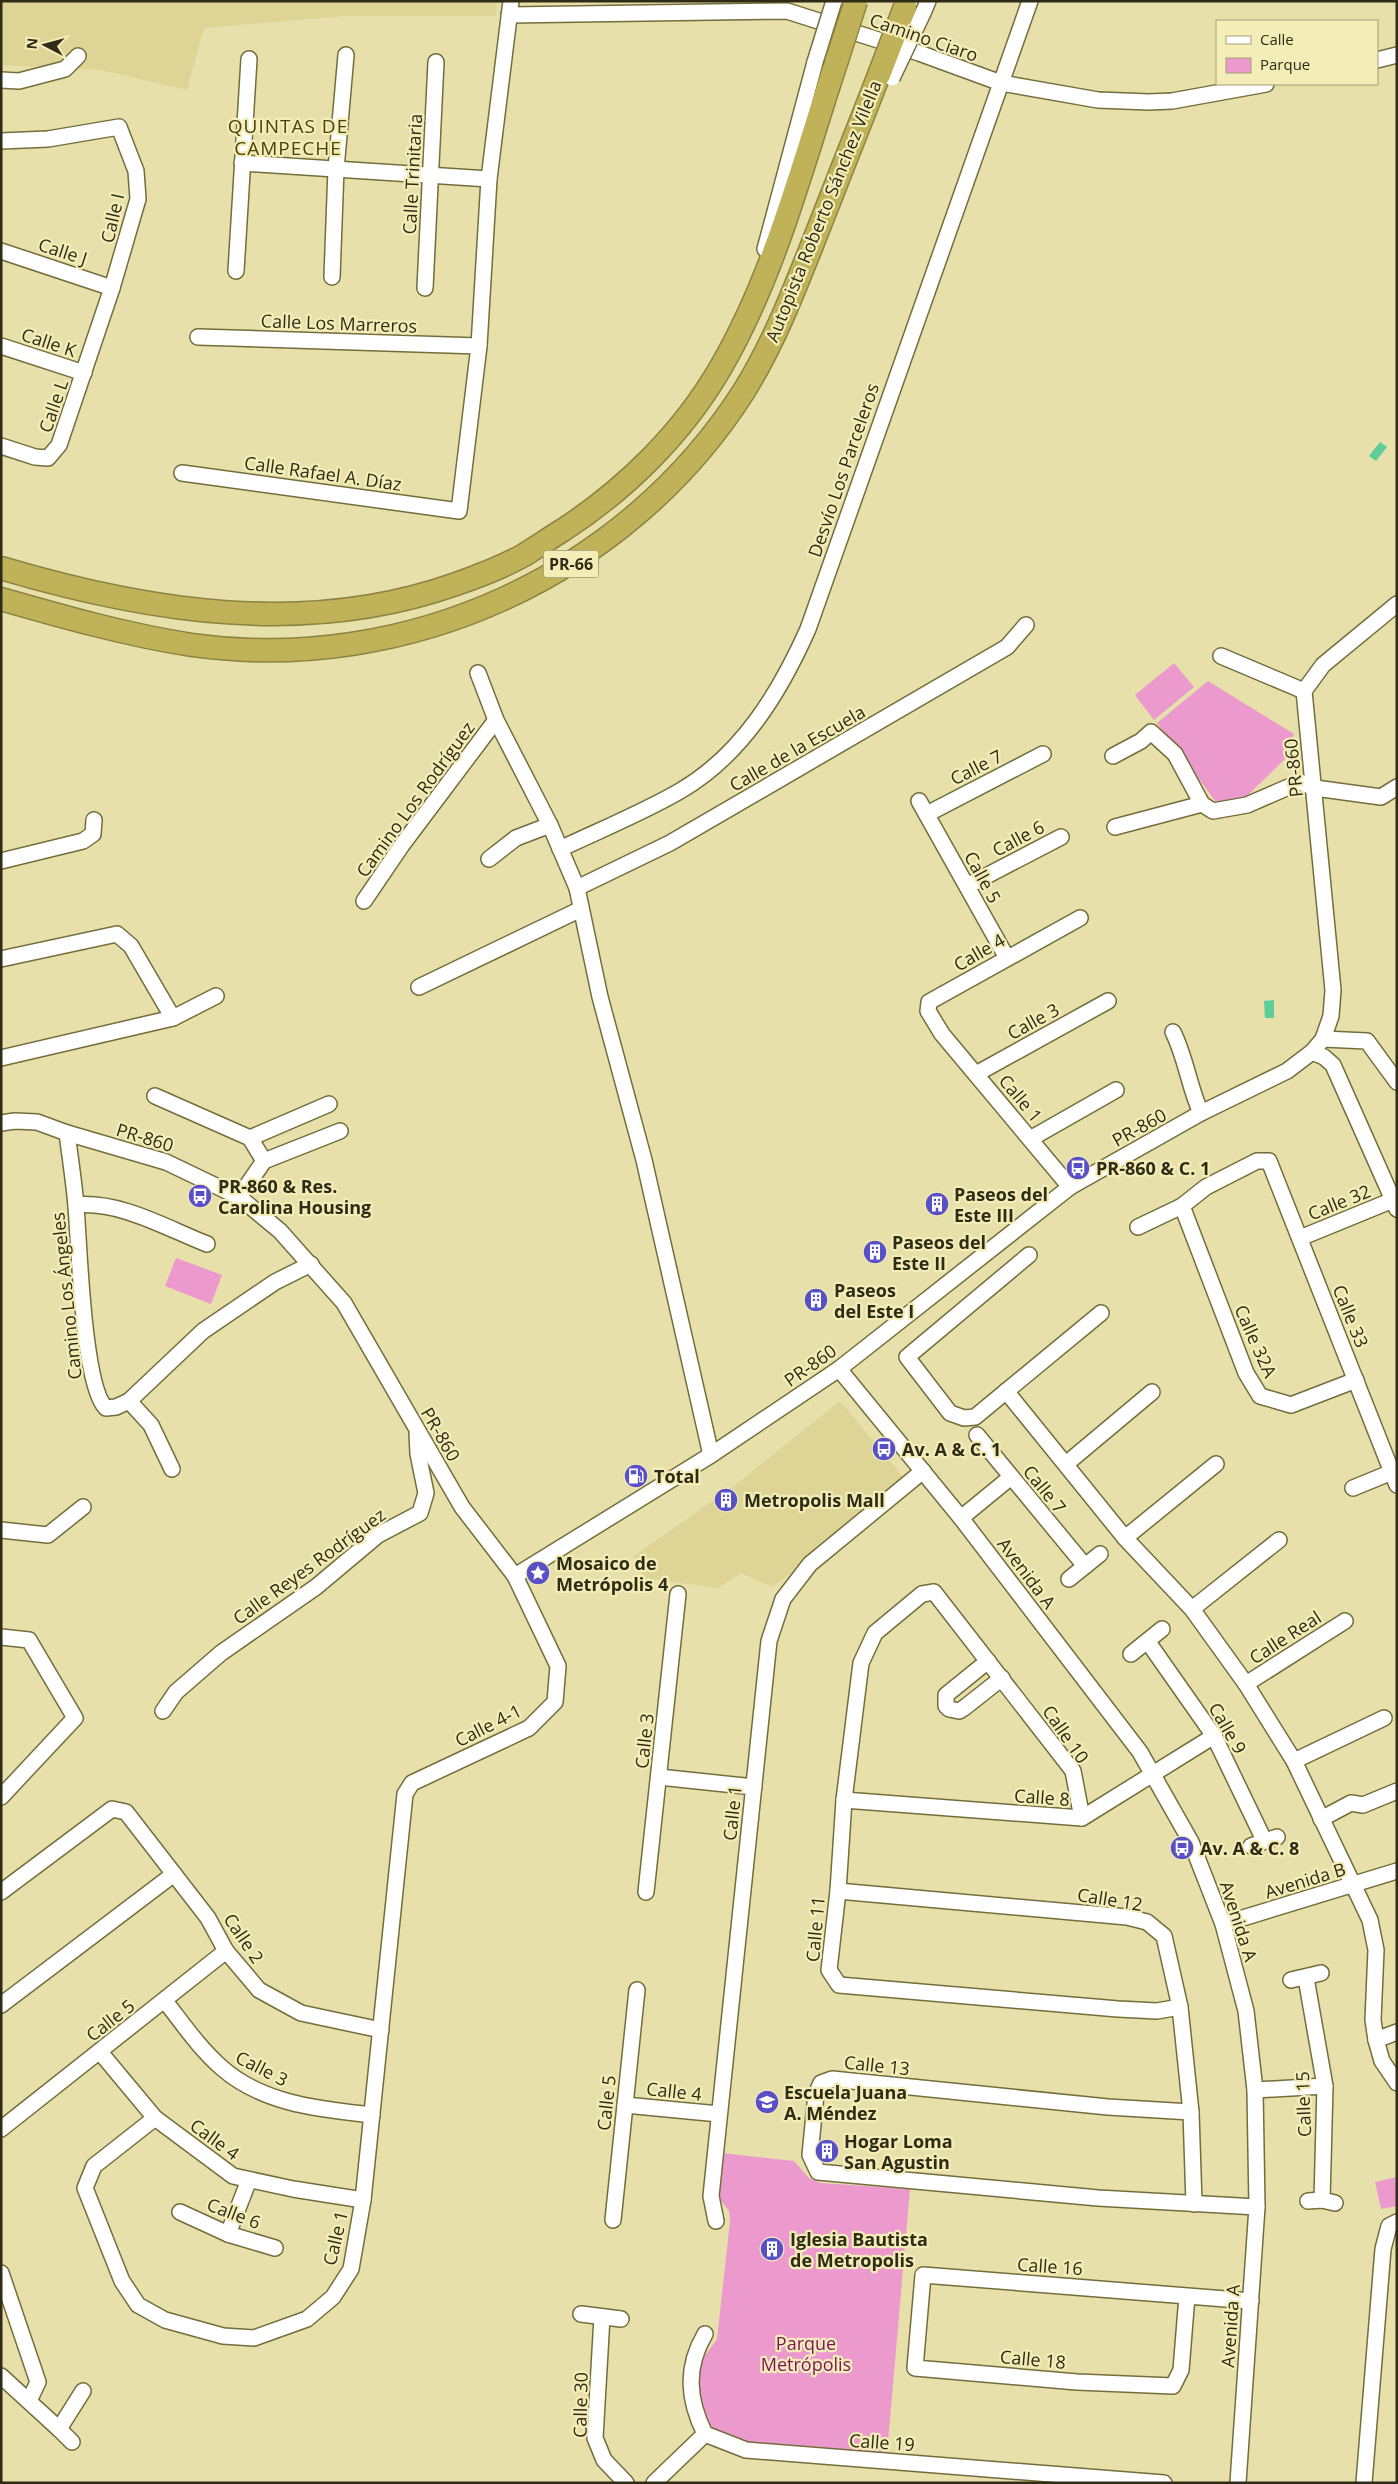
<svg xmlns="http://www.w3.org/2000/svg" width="1398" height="2484" font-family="'Open Sans',sans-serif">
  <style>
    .built { fill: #ddd496 }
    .green { fill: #ec9ace }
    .water { fill: #5dcd9a }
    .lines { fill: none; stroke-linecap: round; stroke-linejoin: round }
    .minor-casing { stroke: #746d3b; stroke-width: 18 }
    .highway-casing { stroke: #8c8341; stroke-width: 25 }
    .minor { stroke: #fff; stroke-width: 15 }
    .highway { stroke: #bfb258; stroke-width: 22 }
    .minor-bridge-casing { stroke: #746d3b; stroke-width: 18; stroke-linecap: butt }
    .highway-bridge-casing { stroke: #8c8341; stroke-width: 25; stroke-linecap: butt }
    .minor-bridge { stroke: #fff; stroke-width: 15 }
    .highway-bridge { stroke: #bfb258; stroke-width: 22 }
    .labels { text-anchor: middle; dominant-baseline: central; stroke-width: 4.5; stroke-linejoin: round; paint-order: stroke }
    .shield { fill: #f4edb7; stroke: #696546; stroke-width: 1 }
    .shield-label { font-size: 16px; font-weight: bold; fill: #2e2b16 }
    .street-label { font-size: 18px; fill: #2e2b16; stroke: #f4edb7 }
    .poi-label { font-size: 18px; font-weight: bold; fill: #2e2b16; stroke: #f4edb7; text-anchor: start }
    .park-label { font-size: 18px; fill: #7a125f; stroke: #f4edb7 }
    .neighbourhood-label { font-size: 19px; letter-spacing: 1px; fill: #4a430e; stroke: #f4edb7 }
  </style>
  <rect width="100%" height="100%" fill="#e7e0aa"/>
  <g class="built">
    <polygon points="1,1 497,1 496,16 346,16 204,28 187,90 101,70 1,65"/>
    <polygon points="840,1401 908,1483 773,1587 741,1573 718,1588 644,1578 634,1556 734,1486"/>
  </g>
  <g class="green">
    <polygon points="1174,663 1194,687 1154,720 1135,695"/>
    <polygon points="1208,681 1294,734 1285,759 1246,797 1216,802 1157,723"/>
    <polygon points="176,1258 222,1275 211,1304 165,1286"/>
    <polygon points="722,2153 794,2161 809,2178 821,2183 910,2189 887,2454 736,2442 718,2435 708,2422 699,2406 697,2388 699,2364 717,2339 730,2221 729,2211 718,2197"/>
    <polygon points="1397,2177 1397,2206 1381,2209 1375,2182"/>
  </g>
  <g class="water">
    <polygon points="1380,442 1387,447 1376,461 1369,456"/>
    <polygon points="1274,1000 1274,1018 1265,1018 1264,1001"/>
  </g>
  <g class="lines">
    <g class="minor-casing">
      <g id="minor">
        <polyline points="923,13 928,1"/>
        <polyline points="509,15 787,11 919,53 1001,83 1098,100 1149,102 1172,101 1266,84"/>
        <polyline points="1377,60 1397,55"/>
        <polyline points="1,80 19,81 65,69 78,56"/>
        <polyline points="1,141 48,139 119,127 136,171 138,199 112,288 59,445 48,458 35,457 1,446"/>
        <polyline points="242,163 489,179"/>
        <polyline points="765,249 815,62"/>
        <polyline points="1,251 112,288"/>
        <polyline points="236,271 249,59"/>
        <polyline points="332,277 336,169 346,55"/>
        <polyline points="425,288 436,62"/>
        <polyline points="198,337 479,346"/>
        <polyline points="1,346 84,373"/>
        <polyline points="182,473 459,511 479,346 489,179 511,1"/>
        <polyline points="1221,656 1304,691"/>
        <polyline points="478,673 496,720 550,825 577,888 600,997 644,1160 711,1455"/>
        <polyline points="1113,756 1141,741 1151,732 1175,754 1202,804 1213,811 1247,805 1300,782 1315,788 1381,797 1397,787"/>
        <polyline points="919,801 1007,958"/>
        <polyline points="927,814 1043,754"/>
        <polyline points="1115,827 1202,804"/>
        <path d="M560,849C600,830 642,813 680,791C742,755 780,692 808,629L1030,1"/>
        <polyline points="489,859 516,838 550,825"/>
        <polyline points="1,861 83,841 93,834 94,820"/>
        <polyline points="967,886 1061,837"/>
        <polyline points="577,888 670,843 1007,647 1026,625"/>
        <polyline points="364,901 402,845 496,720"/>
        <polyline points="1,959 117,934 131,946 173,1018"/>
        <polyline points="419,987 581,909"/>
        <path d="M1173,1032C1186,1058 1189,1087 1201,1113"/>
        <polyline points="1323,1039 1367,1041 1397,1082"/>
        <polyline points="1312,1052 1324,1057 1333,1065 1397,1209"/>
        <polyline points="1,1058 173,1018 216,996"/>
        <polyline points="976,1074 1108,1001"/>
        <polyline points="155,1096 250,1138 264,1161"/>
        <polyline points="1,1123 15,1121 37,1122 67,1133 166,1162 239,1197 280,1231 344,1303 462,1507 515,1576 558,1666 555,1702 529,1728 412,1783 405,1794 363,2200 351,2269 333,2297 307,2319 254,2338 223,2336 165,2320 138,2305 122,2281 85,2188 94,2166 155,2118"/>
        <path d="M67,1133C70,1157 74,1182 76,1206C79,1242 83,1387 106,1408L116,1407L129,1401L203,1331L275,1282L311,1264"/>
        <polyline points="250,1138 329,1104"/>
        <polyline points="1030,1139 1116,1090"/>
        <polyline points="1070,1187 942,1034 928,1011 929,1002 1080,918"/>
        <polyline points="239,1197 264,1161 340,1131"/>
        <path d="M76,1205C121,1201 166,1228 207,1244"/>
        <polyline points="1182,1206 1246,1373 1260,1396 1291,1405 1356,1380"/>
        <polyline points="1138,1227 1182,1206 1206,1187 1257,1161 1269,1161 1397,1485"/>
        <polyline points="1300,1238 1393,1200"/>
        <polyline points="1029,1255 907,1357 950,1413 964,1418 975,1417 1101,1313"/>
        <polyline points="839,1369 961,1518 1140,1752 1191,1842 1223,1924 1246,2011 1255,2090 1257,2207 1238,2483"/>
        <polyline points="1006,1391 1125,1538 1192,1609 1246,1684 1294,1761 1370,1920 1376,1950 1373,2020 1376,2040 1382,2061 1397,2083"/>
        <polyline points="129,1401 151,1425 172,1469"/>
        <polyline points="977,1435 1085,1566"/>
        <polyline points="1066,1464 1152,1392"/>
        <polyline points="1353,1488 1392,1472"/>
        <polyline points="961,1518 1011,1477"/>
        <polyline points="1,1530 48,1535 83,1507"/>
        <polyline points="1125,1538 1216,1464"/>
        <polyline points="515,1576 711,1455 839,1369 1070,1187 1201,1113 1287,1071 1312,1052 1323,1039 1331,1016 1333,990 1304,691 1323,665 1397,604"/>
        <polyline points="1069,1579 1100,1554"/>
        <polyline points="1192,1609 1279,1540"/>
        <polyline points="1,1637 29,1640 75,1718 1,1797"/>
        <polyline points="1148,1642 1214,1736 1264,1840"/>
        <polyline points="1131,1654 1162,1629"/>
        <polyline points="988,1661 946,1695 946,1706 949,1709 959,1711 964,1708 1002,1678"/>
        <polyline points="1246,1684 1345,1621"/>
        <polyline points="163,1711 176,1692 221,1653 316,1587 378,1535 420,1513 426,1493 418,1454 417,1433"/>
        <polyline points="1294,1761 1384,1718"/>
        <polyline points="659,1777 754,1787"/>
        <polyline points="844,1800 1082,1818 1214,1736"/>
        <polyline points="1082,1818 1073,1771 934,1592 922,1594 875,1633 861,1663 844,1800 838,1891 829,1970 839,1985 1118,2009 1157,2011 1180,2007"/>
        <polyline points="1321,1819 1351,1803 1363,1805 1397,1791"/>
        <polyline points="1251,1846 1277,1837"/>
        <polyline points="838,1891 1127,1917 1147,1922 1164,1936 1180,2007 1191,2112 1194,2204"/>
        <polyline points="1,1892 112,1809 126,1812 208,1918 226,1951 259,1990 301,2013 381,2030"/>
        <polyline points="646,1892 678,1594"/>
        <polyline points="1223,1924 1397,1871"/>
        <polyline points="1306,1978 1325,2086 1322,2200"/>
        <polyline points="1291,1980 1321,1973"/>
        <path d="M165,2001C183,2024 200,2049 222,2068C263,2104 319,2109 372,2115"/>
        <polyline points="1,2005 174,1874"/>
        <polyline points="1376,2040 1397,2032"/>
        <polyline points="100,2052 155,2118 233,2176 293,2189 363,2200"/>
        <polyline points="1255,2090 1325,2086"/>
        <polyline points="625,2105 719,2114"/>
        <polyline points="1191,2112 1108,2107 832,2079 821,2083 816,2094 810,2155 818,2172 1098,2198 1257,2207"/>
        <polyline points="1,2129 226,1951"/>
        <polyline points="1308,2201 1322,2200 1335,2203"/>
        <polyline points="180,2212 228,2234 275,2248"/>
        <polyline points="613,2220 637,1990"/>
        <polyline points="716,2221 711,2196 769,1641 783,1599 810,1564 923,1471"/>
        <polyline points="228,2234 249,2180"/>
        <polyline points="1,2273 38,2382 29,2401"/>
        <polyline points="1187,2296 1181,2370 1173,2386 1077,2382 915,2368 923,2275 1251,2301"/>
        <polyline points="581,2314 621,2319"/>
        <polyline points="602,2317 595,2438 604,2460 626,2483"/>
        <path d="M705,2334C685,2368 688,2400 705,2434L746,2450L1164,2483"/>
        <polyline points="1,2376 59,2429"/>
        <polyline points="72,2442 59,2429 83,2391"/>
        <polyline points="654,2483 705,2434"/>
        <polyline points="1364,2483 1383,2249 1389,2226 1397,2222"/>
      </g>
    </g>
    <g class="highway-casing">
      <g id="highway">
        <path d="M1,568C149,612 307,637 456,584C479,576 503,567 524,555C537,547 550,538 563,530C626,489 683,433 721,367C775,274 802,166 836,63"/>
        <path d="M1,599C64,617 127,635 192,645C407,675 627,575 744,391C774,343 795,288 816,235C837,182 858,128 879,75"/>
      </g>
    </g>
    <use href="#minor" class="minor"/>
    <use href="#highway" class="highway"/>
    <g class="minor-bridge-casing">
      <g id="minor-bridge">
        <polyline points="815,62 834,1"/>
        <polyline points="892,78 923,13"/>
      </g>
    </g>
    <g class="highway-bridge-casing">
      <g id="highway-bridge">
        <polyline points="836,63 856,1"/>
        <polyline points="879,75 905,7"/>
      </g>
    </g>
    <use href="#minor-bridge" class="minor-bridge"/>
    <use href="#highway-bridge" class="highway-bridge"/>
  </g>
  <defs>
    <g id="bus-disc" transform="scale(1.25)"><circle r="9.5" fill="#5950c8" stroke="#f4edb7"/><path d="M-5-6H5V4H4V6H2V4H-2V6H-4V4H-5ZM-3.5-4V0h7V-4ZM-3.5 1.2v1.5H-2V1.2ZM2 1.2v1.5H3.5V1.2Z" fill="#fff"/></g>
    <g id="building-disc" transform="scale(1.25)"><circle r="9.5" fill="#5950c8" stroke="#f4edb7"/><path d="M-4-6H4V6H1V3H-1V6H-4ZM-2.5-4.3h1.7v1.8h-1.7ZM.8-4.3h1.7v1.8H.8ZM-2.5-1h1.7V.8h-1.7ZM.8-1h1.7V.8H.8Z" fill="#fff"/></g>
    <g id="fuel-disc" transform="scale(1.25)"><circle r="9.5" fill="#5950c8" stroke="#f4edb7"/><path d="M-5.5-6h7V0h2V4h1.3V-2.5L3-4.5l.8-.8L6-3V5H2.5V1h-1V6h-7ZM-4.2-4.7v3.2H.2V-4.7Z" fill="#fff"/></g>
    <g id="sight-disc" transform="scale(1.25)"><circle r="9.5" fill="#5950c8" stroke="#f4edb7"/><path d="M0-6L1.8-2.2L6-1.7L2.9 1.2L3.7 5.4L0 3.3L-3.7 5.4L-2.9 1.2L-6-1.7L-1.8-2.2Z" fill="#fff"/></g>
    <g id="school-disc" transform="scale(1.25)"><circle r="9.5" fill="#5950c8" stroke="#f4edb7"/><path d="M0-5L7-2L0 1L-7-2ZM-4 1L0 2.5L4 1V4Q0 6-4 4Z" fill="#fff"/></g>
  </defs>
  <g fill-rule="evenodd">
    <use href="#bus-disc" x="1078" y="1168"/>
    <use href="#bus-disc" x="200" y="1196"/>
    <use href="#building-disc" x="937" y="1204"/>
    <use href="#building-disc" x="875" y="1252"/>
    <use href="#building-disc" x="816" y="1300"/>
    <use href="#bus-disc" x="884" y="1449"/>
    <use href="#fuel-disc" x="636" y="1476"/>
    <use href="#building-disc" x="726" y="1500"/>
    <use href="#sight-disc" x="538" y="1573"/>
    <use href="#bus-disc" x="1182" y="1848"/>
    <use href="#school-disc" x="767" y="2102"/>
    <use href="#building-disc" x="827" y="2151"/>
    <use href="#building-disc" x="772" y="2249"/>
  </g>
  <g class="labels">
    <rect class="shield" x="543.5" y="550.5" width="55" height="27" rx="4"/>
    <g class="shield-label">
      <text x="571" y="564">PR-66</text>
    </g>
    <g class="street-label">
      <text transform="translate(924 37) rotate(19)">Camino Ciaro</text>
      <text transform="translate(412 174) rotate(-87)">Calle Trinitaria</text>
      <text transform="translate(823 211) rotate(-68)">Autopista Roberto Sánchez Vilella</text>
      <text transform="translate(112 218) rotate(-77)">Calle I</text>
      <text transform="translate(63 251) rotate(18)">Calle J</text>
      <text transform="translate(339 323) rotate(2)">Calle Los Marreros</text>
      <text transform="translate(49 342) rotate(18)">Calle K</text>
      <text transform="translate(53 406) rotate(-71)">Calle L</text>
      <text transform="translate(843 470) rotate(-71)">Desvío Los Parceleros</text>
      <text transform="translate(323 473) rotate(8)">Calle Rafael A. Díaz</text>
      <text transform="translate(797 748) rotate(-30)">Calle de la Escuela</text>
      <text transform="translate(976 767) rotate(-27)">Calle 7</text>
      <text transform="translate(1293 768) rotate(-96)">PR-860</text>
      <text transform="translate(415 799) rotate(-54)">Camino Los Rodríguez</text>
      <text transform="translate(1018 838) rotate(-28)">Calle 6</text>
      <text transform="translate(983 877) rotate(61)">Calle 5</text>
      <text transform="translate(979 952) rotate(-30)">Calle 4</text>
      <text transform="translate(1033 1021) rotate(-29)">Calle 3</text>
      <text transform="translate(1021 1098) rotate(50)">Calle 1</text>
      <text transform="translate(1139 1127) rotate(-29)">PR-860</text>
      <text transform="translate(145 1137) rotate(17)">PR-860</text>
      <text transform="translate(1339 1202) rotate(-22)">Calle 32</text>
      <text transform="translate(66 1296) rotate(-96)">Camino Los Ángeles</text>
      <text transform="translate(1351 1316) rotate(68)">Calle 33</text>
      <text transform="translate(1256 1341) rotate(66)">Calle 32A</text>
      <text transform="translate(810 1365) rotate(-35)">PR-860</text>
      <text transform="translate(441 1434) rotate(60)">PR-860</text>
      <text transform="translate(1045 1489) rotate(51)">Calle 7</text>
      <text transform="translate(309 1566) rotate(-36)">Calle Reyes Rodríguez</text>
      <text transform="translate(1027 1573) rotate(53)">Avenida A</text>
      <text transform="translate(1285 1637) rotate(-33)">Calle Real</text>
      <text transform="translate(488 1725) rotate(-27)">Calle 4-1</text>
      <text transform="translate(1228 1728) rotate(60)">Calle 9</text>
      <text transform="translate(1066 1734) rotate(55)">Calle 10</text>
      <text transform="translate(644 1741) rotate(-84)">Calle 3</text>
      <text transform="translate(1042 1797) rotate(4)">Calle 8</text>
      <text transform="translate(732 1813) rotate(-84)">Calle 1</text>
      <text transform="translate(1305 1880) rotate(-17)">Avenida B</text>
      <text transform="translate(1110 1899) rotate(9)">Calle 12</text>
      <text transform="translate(1239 1921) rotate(72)">Avenida A</text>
      <text transform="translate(815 1929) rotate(-85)">Calle 11</text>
      <text transform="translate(244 1938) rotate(56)">Calle 2</text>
      <text transform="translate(110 2020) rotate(-38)">Calle 5</text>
      <text transform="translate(877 2065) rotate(6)">Calle 13</text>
      <text transform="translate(262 2068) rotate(27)">Calle 3</text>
      <text transform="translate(674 2091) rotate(6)">Calle 4</text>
      <text transform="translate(606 2103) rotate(-84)">Calle 5</text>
      <text transform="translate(1303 2104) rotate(-92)">Calle 15</text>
      <text transform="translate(215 2139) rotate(36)">Calle 4</text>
      <text transform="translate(234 2213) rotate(21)">Calle 6</text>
      <text transform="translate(335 2238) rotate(-77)">Calle 1</text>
      <text transform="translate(1050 2266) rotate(4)">Calle 16</text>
      <text transform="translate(1230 2326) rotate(-86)">Avenida A</text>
      <text transform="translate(1033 2359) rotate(5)">Calle 18</text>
      <text transform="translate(580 2405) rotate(-89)">Calle 30</text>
      <text transform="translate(882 2442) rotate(4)">Calle 19</text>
    </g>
    <g class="poi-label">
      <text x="1096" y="1168">PR-860 &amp; C. 1</text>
      <text x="218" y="1186">PR-860 &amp; Res.<tspan x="218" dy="21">Carolina Housing</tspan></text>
      <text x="954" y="1194">Paseos del<tspan x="954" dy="21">Este III</tspan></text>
      <text x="892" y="1242">Paseos del<tspan x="892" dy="21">Este II</tspan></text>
      <text x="834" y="1290">Paseos<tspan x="834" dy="21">del Este I</tspan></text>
      <text x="902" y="1449">Av. A &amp; C. 1</text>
      <text x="654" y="1476">Total</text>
      <text x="744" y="1500">Metropolis Mall</text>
      <text x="556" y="1563">Mosaico de<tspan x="556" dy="21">Metrópolis 4</tspan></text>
      <text x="1200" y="1848">Av. A &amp; C. 8</text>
      <text x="784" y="2092">Escuela Juana<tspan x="784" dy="21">A. Méndez</tspan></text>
      <text x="844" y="2141">Hogar Loma<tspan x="844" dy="21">San Agustin</tspan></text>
      <text x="790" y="2239">Iglesia Bautista<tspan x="790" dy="21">de Metropolis</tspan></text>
    </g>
    <g class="park-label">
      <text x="806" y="2343">Parque<tspan x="806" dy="21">Metrópolis</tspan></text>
    </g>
    <g class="neighbourhood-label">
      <text x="288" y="126">QUINTAS DE<tspan x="288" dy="22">CAMPECHE</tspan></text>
    </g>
  </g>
  <rect width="1398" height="2484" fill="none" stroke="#2e2b16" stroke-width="5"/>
  <rect x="1216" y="20" width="162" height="65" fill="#f4edb7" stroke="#a59f77"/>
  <rect x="1226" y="36" width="25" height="8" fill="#ffffff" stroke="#a59f77"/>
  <text x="1260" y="45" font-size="15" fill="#2e2b16">Calle</text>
  <rect x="1226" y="58" width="25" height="15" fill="#ec9ace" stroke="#a59f77"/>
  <text x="1260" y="70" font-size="15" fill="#2e2b16">Parque</text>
  <g transform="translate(45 45) rotate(276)" stroke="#f4edb7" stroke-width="4" paint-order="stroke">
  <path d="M0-4L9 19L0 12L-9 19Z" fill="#2e2b16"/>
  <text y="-8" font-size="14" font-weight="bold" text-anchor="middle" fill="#2e2b16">N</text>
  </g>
</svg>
